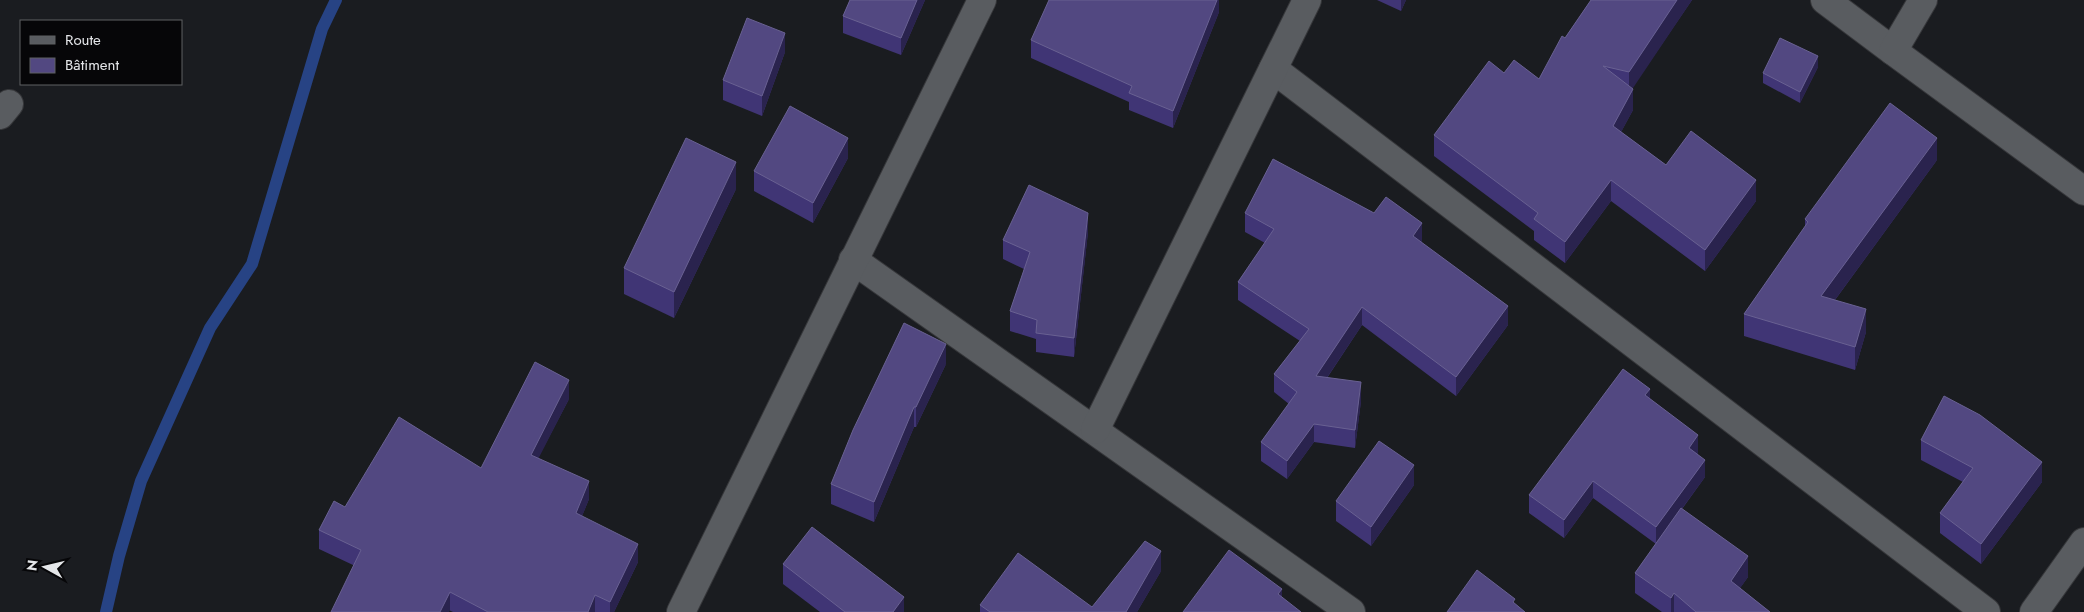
<svg xmlns="http://www.w3.org/2000/svg" width="2084" height="612" font-family="Jost,sans-serif">
  <style>
    .lines { fill: none; stroke-linecap: round; stroke-linejoin: round }
    .stream { stroke: #274384; stroke-width: 12 }
    .minor-casing { stroke: #36373a; stroke-width: 30 }
    .minor { stroke: #595c60; stroke-width: 28 }
    .wall { fill: #403575 }
    .shaded-wall { fill: #2a234e }
    .building { fill: #524881; stroke: #696192 }
  </style>
  <rect width="100%" height="100%" fill="#1a1c20"/>
  <g class="lines">
    <polyline class="stream" points="106,612 119,556 141,481 210,328 252,264 322,29 336,0"/>
    <g class="minor-casing">
      <g id="minor">
        <polyline points="1825,0 1893,51"/>
        <polyline points="1923,0 1893,51 2084,191"/>
        <polyline points="1273,69 1986,612"/>
        <polyline points="0,115 9,104"/>
        <polyline points="853,260 1351,612"/>
        <polyline points="1095,430 1307,0"/>
        <polyline points="681,612 982,0"/>
        <polyline points="2034,612 2084,542"/>
      </g>
    </g>
    <use href="#minor" class="minor"/>
  </g>
  <g class="wall">
    <polygon points="850,0 925,0 901,55 843,33 843,16"/>
    <polygon points="1219,0 1219,12 1173,128 1129,110 1129,102 1031,58 1031,40"/>
    <polygon points="1377,0 1406,0 1401,11"/>
    <polygon points="1591,0 1692,0 1632,88 1633,110 1621,132 1666,165 1756,201 1705,271 1611,201 1565,263 1534,240 1534,231 1434,156 1434,135 1504,73 1539,79 1565,38"/>
    <polygon points="785,52 762,116 723,100 723,80"/>
    <polygon points="1818,67 1800,103 1763,83 1763,73"/>
    <polygon points="848,158 813,223 754,191 754,171"/>
    <polygon points="1937,160 1835,300 1866,332 1855,370 1744,336 1744,314 1805,227 1805,219"/>
    <polygon points="736,189 674,318 624,294 624,268"/>
    <polygon points="1245,213 1422,241 1421,242 1508,325 1456,396 1362,325 1327,378 1361,401 1355,448 1314,442 1287,479 1261,461 1261,442 1289,404 1274,392 1274,374 1300,341 1238,300 1238,282 1265,243 1245,232"/>
    <polygon points="1088,232 1074,357 1036,352 1036,339 1010,331 1010,311 1024,269 1003,259 1003,240"/>
    <polygon points="946,364 916,427 914,427 874,522 831,504 831,484"/>
    <polygon points="569,399 538,458 589,499 582,516 638,562 614,612 453,612 319,549 319,530 481,468"/>
    <polygon points="1650,399 1698,453 1697,454 1705,477 1682,509 1748,577 1740,588 1770,612 1662,612 1635,593 1635,573 1656,544 1593,498 1564,538 1529,513 1529,495"/>
    <polygon points="1921,440 2042,482 1981,564 1940,533 1940,513 1963,482 1921,460"/>
    <polygon points="1414,485 1371,546 1336,521 1336,501"/>
    <polygon points="783,564 904,612 820,612 783,584"/>
    <polygon points="1161,571 1137,612 980,612 980,605 1092,607"/>
  </g>
  <g class="shaded-wall">
    <polygon points="917,0 925,0 901,55 901,38"/>
    <polygon points="1217,0 1219,0 1219,12 1173,128 1173,111"/>
    <polygon points="1401,0 1406,0 1401,11"/>
    <polygon points="1677,0 1692,0 1629,94 1629,72"/>
    <polygon points="785,33 785,52 762,116 762,96"/>
    <polygon points="1818,56 1818,67 1800,103 1800,92"/>
    <polygon points="1633,89 1633,110 1613,147 1613,126"/>
    <polygon points="848,138 848,158 813,223 813,203"/>
    <polygon points="1937,138 1937,160 1821,319 1821,296"/>
    <polygon points="736,162 736,189 674,318 674,292"/>
    <polygon points="1611,180 1611,201 1565,263 1565,242"/>
    <polygon points="1756,180 1756,201 1705,271 1705,250"/>
    <polygon points="1088,213 1088,232 1074,357 1074,338"/>
    <polygon points="1422,223 1422,241 1413,254 1413,236"/>
    <polygon points="1508,306 1508,325 1456,396 1456,377"/>
    <polygon points="1362,307 1362,325 1316,394 1316,376"/>
    <polygon points="1866,309 1866,332 1855,370 1855,347"/>
    <polygon points="946,344 946,364 916,427 916,407"/>
    <polygon points="569,380 569,399 531,473 531,455"/>
    <polygon points="1361,382 1361,401 1355,448 1355,430"/>
    <polygon points="1650,389 1650,407 1645,395"/>
    <polygon points="914,407 914,427 874,522 874,502"/>
    <polygon points="1314,424 1314,442 1287,479 1287,461"/>
    <polygon points="1698,435 1698,453 1689,466 1689,448"/>
    <polygon points="1705,460 1705,477 1656,544 1656,527"/>
    <polygon points="2042,462 2042,482 1981,564 1981,544"/>
    <polygon points="1414,465 1414,485 1371,546 1371,527"/>
    <polygon points="589,481 589,499 576,531 576,513"/>
    <polygon points="1593,481 1593,498 1564,538 1564,520"/>
    <polygon points="638,544 638,562 614,612 610,612 610,602"/>
    <polygon points="1161,551 1161,571 1137,612 1126,612"/>
    <polygon points="1748,556 1748,577 1731,601 1731,581"/>
    <polygon points="1282,589 1282,612 1278,594"/>
    <polygon points="450,592 450,610 449,612 440,612"/>
    <polygon points="1674,593 1674,612 1671,612 1671,598"/>
    <polygon points="595,595 595,612 588,612"/>
    <polygon points="904,597 904,612 893,612"/>
  </g>
  <g class="building">
    <polygon points="850,0 917,0 901,38 843,16"/>
    <polygon points="1049,0 1217,0 1173,111 1129,93 1132,86 1031,40"/>
    <polygon points="1591,0 1677,0 1629,72 1603,66 1633,89 1613,126 1666,165 1691,131 1756,180 1705,250 1611,180 1565,242 1534,219 1538,213 1434,135 1489,61 1504,73 1514,60 1539,79 1562,36 1565,38"/>
    <polygon points="747,18 785,33 762,96 723,80"/>
    <polygon points="1780,38 1818,56 1800,92 1763,73"/>
    <polygon points="1890,103 1937,138 1821,296 1866,309 1855,347 1744,314 1808,222 1805,219"/>
    <polygon points="790,106 848,138 813,203 754,171"/>
    <polygon points="686,138 736,162 674,292 624,268"/>
    <polygon points="1273,159 1374,213 1386,197 1422,223 1413,236 1508,306 1456,377 1362,307 1316,376 1361,382 1355,430 1314,424 1287,461 1261,442 1297,392 1274,374 1309,329 1238,282 1274,229 1245,213"/>
    <polygon points="1029,185 1088,213 1074,338 1036,333 1037,320 1010,311 1030,252 1003,240"/>
    <polygon points="904,323 946,344 916,407 914,407 874,502 831,484 853,430"/>
    <polygon points="535,362 569,380 531,455 589,481 576,513 638,544 610,602 595,595 588,612 488,612 450,592 440,612 331,612 361,550 319,530 334,501 345,507 399,417 481,468"/>
    <polygon points="1623,369 1650,389 1645,395 1698,435 1689,448 1705,460 1656,527 1593,481 1564,520 1529,495"/>
    <polygon points="1944,396 1980,415 2042,462 1981,544 1940,513 1973,468 1921,440"/>
    <polygon points="1379,441 1414,465 1371,527 1336,501"/>
    <polygon points="1681,508 1748,556 1731,581 1770,612 1696,612 1674,593 1671,598 1635,573"/>
    <polygon points="812,527 904,597 893,612 845,612 783,564"/>
    <polygon points="1145,541 1161,551 1126,612 990,612 980,605 1018,553 1092,607"/>
    <polygon points="1229,550 1282,589 1278,594 1301,612 1183,612"/>
    <polygon points="1477,570 1515,599 1513,602 1525,612 1447,612"/>
  </g>
  <rect x="20" y="20" width="162" height="65" fill="#060608" stroke="#5f6062"/>
  <rect x="30" y="36" width="25" height="8" fill="#595c60" stroke="#5f6062"/>
  <text x="65" y="45" font-size="15" fill="#e4e6e9">Route</text>
  <rect x="30" y="58" width="25" height="15" fill="#524881" stroke="#5f6062"/>
  <text x="65" y="70" font-size="15" fill="#e4e6e9">Bâtiment</text>
  <g transform="translate(45 567) rotate(278)" stroke="#060608" stroke-width="4" paint-order="stroke">
  <path d="M0-4L9 19L0 12L-9 19Z" fill="#e4e6e9"/>
  <text y="-8" font-size="14" font-weight="bold" text-anchor="middle" fill="#e4e6e9">N</text>
  </g>
</svg>
